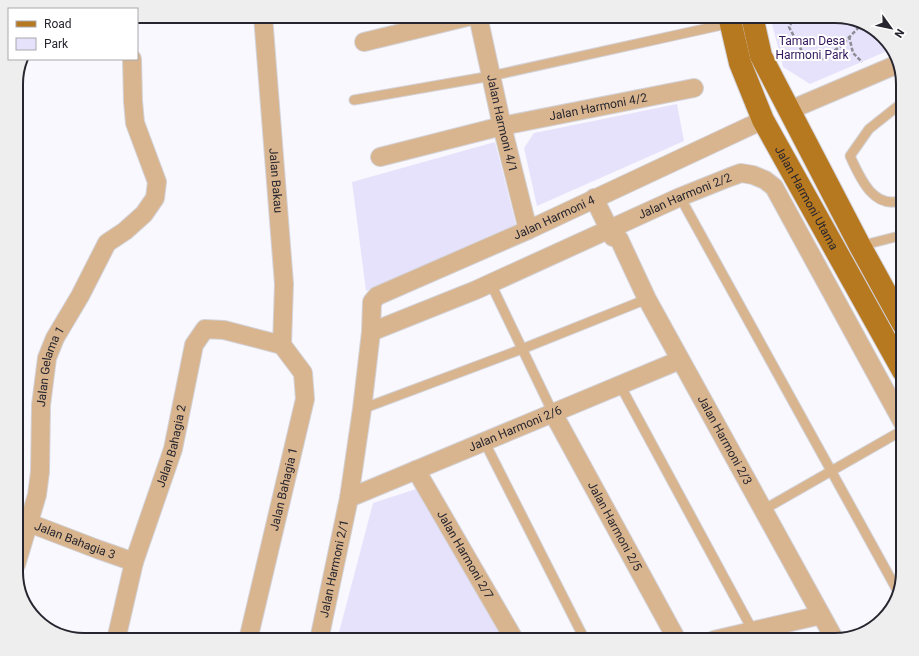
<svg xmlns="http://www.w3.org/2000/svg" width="919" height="656" font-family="Roboto,sans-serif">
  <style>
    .green { fill: #e7e2fb }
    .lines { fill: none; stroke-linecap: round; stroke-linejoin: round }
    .service-casing { stroke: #d3d2d9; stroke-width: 11 }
    .minor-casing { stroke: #d3d2d9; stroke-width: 20 }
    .primary-casing { stroke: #d3d2d9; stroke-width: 24 }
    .path { stroke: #8e8c94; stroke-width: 2.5; stroke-dasharray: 4 2; stroke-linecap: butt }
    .service { stroke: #d8b58e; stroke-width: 9 }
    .minor { stroke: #d8b58e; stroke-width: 18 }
    .primary { stroke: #b77920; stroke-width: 22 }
    .labels { text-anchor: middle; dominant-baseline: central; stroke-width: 4; stroke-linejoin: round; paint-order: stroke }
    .park-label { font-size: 12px; fill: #31175c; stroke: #fff }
    .street-label { font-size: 12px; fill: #27252f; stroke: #fff }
    .rim { fill: none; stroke: #27252f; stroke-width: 2 }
  </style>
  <rect width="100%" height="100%" fill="#f9f8fe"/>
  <g class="green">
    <polygon points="770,16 835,16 876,30 892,49 810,84 783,67"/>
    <polygon points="677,104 684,141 537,206 524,148 534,133"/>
    <polygon points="495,142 517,229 444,257 366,291 352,182"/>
    <polygon points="419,488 507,640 337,640 373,503"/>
  </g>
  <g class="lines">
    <g class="service-casing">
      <g id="service">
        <polyline points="354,100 491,76 731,23"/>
        <path d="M903,102L869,129L850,156C860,178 874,211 903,200"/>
        <polyline points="680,197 897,590"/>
        <polyline points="860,246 903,235"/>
        <polyline points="491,284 553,413"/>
        <polyline points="620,385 753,631"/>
        <polyline points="362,409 522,349 647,299"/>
        <polyline points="484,441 585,640"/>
        <polyline points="763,510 903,430"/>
      </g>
    </g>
    <g class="minor-casing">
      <g id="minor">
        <path id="s1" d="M263,16L284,284L282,345"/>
        <path id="s2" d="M478,16L502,126L528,230"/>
        <polyline points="364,42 471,16"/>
        <polyline points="790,110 898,64"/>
        <path id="s3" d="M380,157L502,126L694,88"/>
        <path id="s4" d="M594,198L613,237L619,239L647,299L835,640"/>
        <path id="s5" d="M371,332L476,290L680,197L730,177L741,173L753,175L765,180L774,187L903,423"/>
        <path id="s6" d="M553,413L677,640"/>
        <path id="s7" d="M416,470L514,639"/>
        <path id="s8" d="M349,498L680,360"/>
        <path id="s9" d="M16,518L97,549L134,562"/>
        <path id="s10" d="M16,565L37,495L40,472L41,405L47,358L55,338L80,296L107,243L125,231L144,214L155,198L157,182L135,123L133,101L132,59"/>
        <path id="s11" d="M116,640L134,562L173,449L194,345L205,329L224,330L282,345"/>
        <path id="s12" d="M248,640L305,399L303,373L282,345"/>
        <path id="s13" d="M319,640L349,498L362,409L371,332L372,302L377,296L528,230L763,120"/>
        <polyline points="714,640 821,615"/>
      </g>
    </g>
    <g class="primary-casing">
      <g id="primary">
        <path id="s14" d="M729,16L740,63L763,120L903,371"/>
        <polyline points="752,16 761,56 860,246 903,324"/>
      </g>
    </g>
    <g class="path">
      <polyline points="795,16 789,27 804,55 822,59 841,46 861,25"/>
      <polyline points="849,36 853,53 862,62"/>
    </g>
    <use href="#service" class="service"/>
    <use href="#minor" class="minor"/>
    <use href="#primary" class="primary"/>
  </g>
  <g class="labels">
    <g class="park-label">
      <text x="812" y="41">Taman Desa<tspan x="812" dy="14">Harmoni Park</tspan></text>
    </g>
    <g class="street-label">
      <text stroke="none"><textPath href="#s3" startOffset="224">Jalan Harmoni 4/2</textPath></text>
      <text stroke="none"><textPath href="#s2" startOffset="110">Jalan Harmoni 4/1</textPath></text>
      <text stroke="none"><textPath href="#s1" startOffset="165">Jalan Bakau</textPath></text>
      <text stroke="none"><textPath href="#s5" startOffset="342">Jalan Harmoni 2/2</textPath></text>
      <text stroke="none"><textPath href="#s14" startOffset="199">Jalan Harmoni Utama</textPath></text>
      <text stroke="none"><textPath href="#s13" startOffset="544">Jalan Harmoni 4</textPath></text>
      <text stroke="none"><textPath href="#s10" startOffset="203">Jalan Gelama 1</textPath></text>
      <text stroke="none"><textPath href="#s8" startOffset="180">Jalan Harmoni 2/6</textPath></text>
      <text stroke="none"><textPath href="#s4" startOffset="277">Jalan Harmoni 2/3</textPath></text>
      <text stroke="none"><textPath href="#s11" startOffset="202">Jalan Bahagia 2</textPath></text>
      <text stroke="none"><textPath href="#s12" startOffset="155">Jalan Bahagia 1</textPath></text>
      <text stroke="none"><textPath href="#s6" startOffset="129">Jalan Harmoni 2/5</textPath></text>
      <text stroke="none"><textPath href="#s9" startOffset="63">Jalan Bahagia 3</textPath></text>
      <text stroke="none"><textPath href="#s7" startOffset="98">Jalan Harmoni 2/7</textPath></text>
      <text stroke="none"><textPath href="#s13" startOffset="73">Jalan Harmoni 2/1</textPath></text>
    </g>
  </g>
  <path d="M0 0H919V656H0ZM84 23H835A61 61 0 0 1 896 84V572A61 61 0 0 1 835 633H84A61 61 0 0 1 23 572V84A61 61 0 0 1 84 23Z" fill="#eee" fill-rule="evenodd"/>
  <path class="rim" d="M84 23H835A61 61 0 0 1 896 84V572A61 61 0 0 1 835 633H84A61 61 0 0 1 23 572V84A61 61 0 0 1 84 23Z"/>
  <rect x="8" y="8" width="130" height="52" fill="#ffffff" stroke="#a9a8ac"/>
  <rect x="16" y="21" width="20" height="6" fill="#b77920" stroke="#a9a8ac"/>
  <text x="44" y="28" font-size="12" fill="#27252f">Road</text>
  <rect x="16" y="38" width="20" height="12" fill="#e7e2fb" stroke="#a9a8ac"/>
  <text x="44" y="48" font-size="12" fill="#27252f">Park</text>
  <g transform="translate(891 28) rotate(123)" stroke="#ffffff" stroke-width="3" paint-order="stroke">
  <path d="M0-3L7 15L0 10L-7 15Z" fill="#27252f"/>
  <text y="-6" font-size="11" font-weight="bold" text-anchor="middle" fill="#27252f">N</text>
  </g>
</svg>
